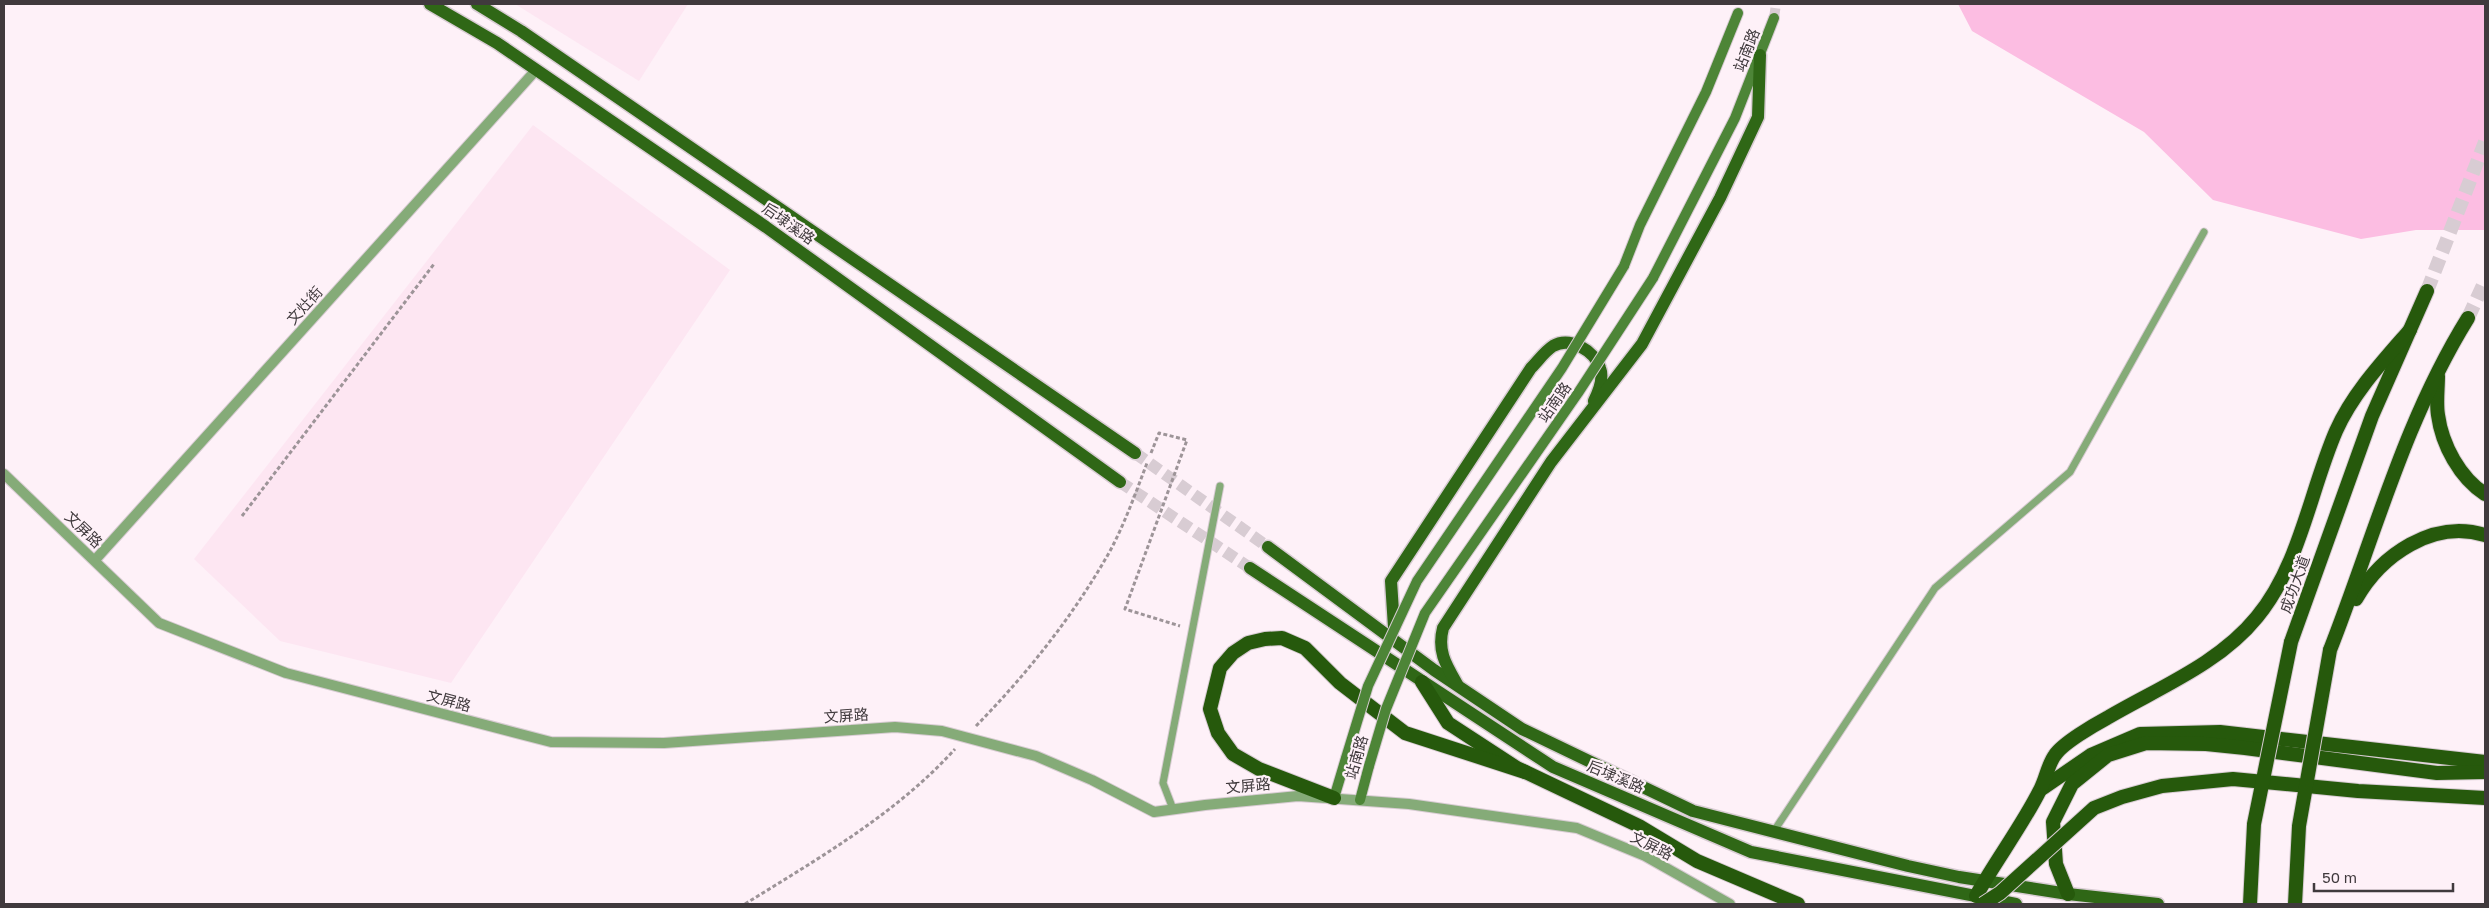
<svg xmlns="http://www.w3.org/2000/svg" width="2489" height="908" font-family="'Golos Text','Noto Sans SC',sans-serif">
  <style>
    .built { fill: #fde6f2 }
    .green { fill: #fcbde2 }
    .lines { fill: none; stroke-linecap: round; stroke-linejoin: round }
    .secondary-tunnel { stroke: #d8ccd3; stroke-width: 10; stroke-dasharray: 10 5; stroke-linecap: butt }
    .primary-tunnel { stroke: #d8ccd3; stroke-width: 12; stroke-dasharray: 12 6; stroke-linecap: butt }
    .trunk-tunnel { stroke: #d8ccd3; stroke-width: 14; stroke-dasharray: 14 7; stroke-linecap: butt }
    .service-casing { stroke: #d8ccd3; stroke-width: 9 }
    .minor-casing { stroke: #d8ccd3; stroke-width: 12 }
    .tertiary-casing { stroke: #d8ccd3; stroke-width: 12 }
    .secondary-casing { stroke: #d8ccd3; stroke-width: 12 }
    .primary-casing { stroke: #d8ccd3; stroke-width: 15 }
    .trunk-casing { stroke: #d8ccd3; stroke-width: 16 }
    .path { stroke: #9d9498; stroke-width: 3; stroke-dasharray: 4 2.5; stroke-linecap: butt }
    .service { stroke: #85ab78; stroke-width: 7 }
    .minor { stroke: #85ab78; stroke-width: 10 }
    .tertiary { stroke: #85ab78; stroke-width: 10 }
    .secondary { stroke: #4d8537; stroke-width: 10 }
    .primary { stroke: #2f6716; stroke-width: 12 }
    .trunk { stroke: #26590c; stroke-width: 14 }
    .secondary-bridge-casing { stroke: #d8ccd3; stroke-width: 12; stroke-linecap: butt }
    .trunk-bridge-casing { stroke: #d8ccd3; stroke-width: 16; stroke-linecap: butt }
    .secondary-bridge { stroke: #4d8537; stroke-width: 10 }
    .trunk-bridge { stroke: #26590c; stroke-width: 14 }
    .labels { text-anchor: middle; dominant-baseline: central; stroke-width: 4.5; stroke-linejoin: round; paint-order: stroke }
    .street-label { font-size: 15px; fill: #403a3d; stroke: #fef1f8 }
  </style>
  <rect width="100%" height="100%" fill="#fef1f8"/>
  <g class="built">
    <polygon points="515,4 688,4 639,81"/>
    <polygon points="533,125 730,270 451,683 280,641 194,559"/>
  </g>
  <polygon class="green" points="1958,4 2485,4 2485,230 2416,230 2361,239 2213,200 2144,132 1972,31"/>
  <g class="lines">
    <polyline class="secondary-tunnel" points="1774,18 1776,4"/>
    <g class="primary-tunnel">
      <polyline points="1135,453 1268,547"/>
      <polyline points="1120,482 1250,568"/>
    </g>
    <g class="trunk-tunnel">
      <polyline points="2427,291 2485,142"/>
      <polyline points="2468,318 2485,281"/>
    </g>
    <g class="service-casing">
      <g id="service">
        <polyline points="1173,809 1163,783 1220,486"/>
        <polyline points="1774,831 1935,588 2070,472 2204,232"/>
      </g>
    </g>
    <g class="minor-casing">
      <polyline id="minor" points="95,560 536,70"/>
    </g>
    <g class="tertiary-casing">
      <polyline id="tertiary" points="4,474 159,623 286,673 551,742 664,743 895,727 942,731 1036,756 1092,780 1154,812 1205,805 1298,796 1409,804 1577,828 1645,856 1730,904"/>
    </g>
    <g class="secondary-casing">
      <g id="secondary">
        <polyline points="1624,266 1640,225 1706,92 1738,13"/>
        <polyline points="1653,278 1735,118 1774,18"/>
        <polyline points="1334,798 1346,758"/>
        <polyline points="1360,800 1369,766"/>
      </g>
    </g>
    <g class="primary-casing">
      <g id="primary">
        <polyline points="430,4 497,43 766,227 1120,482"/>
        <polyline points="477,4 521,31 1135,453"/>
        <polyline points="1268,547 1434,670 1522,729 1693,811 1908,866 1959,877 2068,894 2158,904"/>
        <polyline points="1250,568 1553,767 1751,852 2016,904"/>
        <path d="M1394,627L1391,581L1531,368C1538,361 1545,351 1553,346C1570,336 1595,351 1600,368C1604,378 1599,391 1594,401"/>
        <path d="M1457,684C1446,665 1437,651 1443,628L1551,462L1642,344L1720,198L1758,117L1760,55"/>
      </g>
    </g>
    <g class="trunk-casing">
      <g id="trunk">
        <path d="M2438,376C2438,388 2436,403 2438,415C2442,445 2460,478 2485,494"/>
        <path d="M2356,599C2381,555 2433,519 2485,535"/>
        <polyline points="2291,642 2372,416 2427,291"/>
        <path d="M2330,650C2374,538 2404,421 2468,318"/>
        <polyline points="1422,682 1448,723 1517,768 1639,826 1697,861 1798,904"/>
        <polyline points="2043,788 2091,755 2140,734 2220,732 2485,762"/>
        <polyline points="1334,798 1259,769 1233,754 1218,733 1210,709 1220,668 1233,653 1248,643 1265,639 1282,638 1305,648 1340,683 1405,733 1525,772"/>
        <polyline points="2068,894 2056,864 2053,822 2072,784 2108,755 2146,743 2206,744 2245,748 2437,773 2485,772"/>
        <path d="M1976,896C1996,860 2022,826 2040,790C2046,779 2048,764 2055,755C2063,743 2094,725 2107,718C2158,688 2219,664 2257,617C2300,565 2310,491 2336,431C2353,393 2383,361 2410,330"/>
      </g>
    </g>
    <g class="path">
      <polyline points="1151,453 1159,433 1187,440 1125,609 1180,626"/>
      <polyline points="242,516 434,264"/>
      <path d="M976,726C1027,674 1074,615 1110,551C1125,523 1136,492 1147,463"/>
      <path d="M745,904C819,858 896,814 955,749"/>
    </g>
    <use href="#service" class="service"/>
    <use href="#minor" class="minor"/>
    <use href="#tertiary" class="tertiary"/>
    <use href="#secondary" class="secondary"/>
    <use href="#primary" class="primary"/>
    <use href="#trunk" class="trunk"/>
    <g class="secondary-bridge-casing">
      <g id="secondary-bridge">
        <polyline points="1346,758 1368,686 1417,581 1562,368 1624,266"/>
        <polyline points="1369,766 1386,709 1425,613 1578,393 1653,278"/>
      </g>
    </g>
    <g class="trunk-bridge-casing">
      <g id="trunk-bridge">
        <polyline points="1983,904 2000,893 2094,808 2122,797 2162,786 2233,779 2358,791 2485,798"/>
        <polyline points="2250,904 2254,824 2291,642"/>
        <polyline points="2295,904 2299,826 2330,650"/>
      </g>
    </g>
    <use href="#secondary-bridge" class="secondary-bridge"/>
    <use href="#trunk-bridge" class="trunk-bridge"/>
  </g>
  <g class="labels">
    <g class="street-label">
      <text transform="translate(1746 50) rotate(-68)">站南路</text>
      <text transform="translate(789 223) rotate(35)">后埭溪路</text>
      <text transform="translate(304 305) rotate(-48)">文灶街</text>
      <text transform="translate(1554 402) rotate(-55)">站南路</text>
      <text transform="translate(84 529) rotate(44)">文屏路</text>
      <text transform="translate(2294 584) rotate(-70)">成功大道</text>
      <text transform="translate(449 700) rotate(15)">文屏路</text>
      <text transform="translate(846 715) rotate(-4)">文屏路</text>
      <text transform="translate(1356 757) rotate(-74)">站南路</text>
      <text transform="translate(1616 776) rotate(23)">后埭溪路</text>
      <text transform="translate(1248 785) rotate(-5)">文屏路</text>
      <text transform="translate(1652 845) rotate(26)">文屏路</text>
    </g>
  </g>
  <rect width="2489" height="908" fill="none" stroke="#403a3d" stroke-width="10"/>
  <path d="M2314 883v8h139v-8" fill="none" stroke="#403a3d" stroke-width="2.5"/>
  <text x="2322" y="883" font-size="15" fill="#403a3d" stroke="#fef1f8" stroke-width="4" paint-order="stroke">50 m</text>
</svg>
